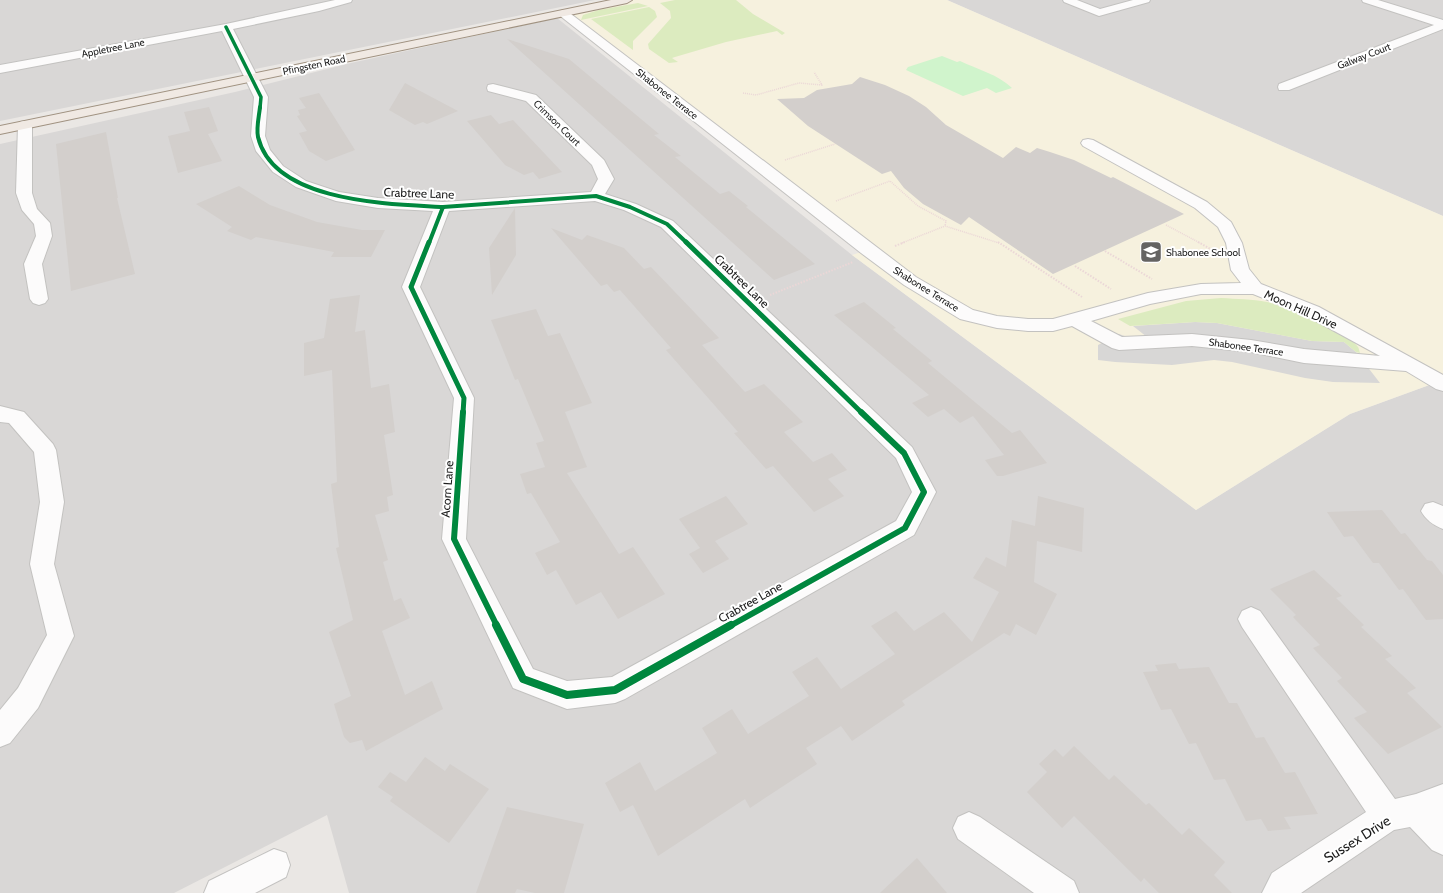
<svg xmlns="http://www.w3.org/2000/svg" width="1443" height="893" font-family="Cabin,sans-serif">
  <style>
    .residential { fill: #d9d7d6 }
    .education { fill: #f6f1de }
    .religious { fill: #d8d7d6 }
    .grass { fill: #dcebbf }
    .park { fill: #d0f4cc }
    .building { fill: #d3cfcc }
    .lines { fill: none; stroke-linecap: round; stroke-linejoin: round }
    .minor-casing { stroke: #c3c2c0; stroke-width: 2 }
    .major-casing { stroke: #a09281; stroke-width: 2 }
    .path-far1 { stroke: #ebd7d7; stroke-width: 1.5; stroke-dasharray: 1 1; stroke-linecap: butt }
    .path { stroke: #ebd7d7; stroke-width: 2; stroke-dasharray: 1.5 1.5; stroke-linecap: butt }
    .minor { fill: #fcfbfb; fill-rule: evenodd }
    .major { fill: #f0e9e3; fill-rule: evenodd }
    .cycleway-far4-casing { stroke: #fff; stroke-width: 5 }
    .cycleway-far3-casing { stroke: #fff; stroke-width: 5.5 }
    .cycleway-far2-casing { stroke: #fff; stroke-width: 7 }
    .cycleway-far1-casing { stroke: #fff; stroke-width: 9 }
    .cycleway-casing { stroke: #fff; stroke-width: 10 }
    .cycleway-far4 { stroke: #00873e; stroke-width: 3.5 }
    .cycleway-far3 { stroke: #00873e; stroke-width: 4 }
    .cycleway-far2 { stroke: #00873e; stroke-width: 5 }
    .cycleway-far1 { stroke: #00873e; stroke-width: 6 }
    .cycleway { stroke: #00873e; stroke-width: 8 }
    .labels { text-anchor: middle; dominant-baseline: central; stroke-width: 4; stroke-linejoin: round; paint-order: stroke }
    .far-street-label { font-size: 10px; fill: #1c1c1c; stroke: #fff }
    .far-poi-label { font-size: 10px; fill: #1c1c1c; stroke: #fff; text-anchor: start }
    .street-label { font-size: 12px; fill: #1c1c1c; stroke: #fff }
    .near-street-label { font-size: 14px; fill: #1c1c1c; stroke: #fff }
  </style>
  <rect width="100%" height="100%" fill="#eae7e4"/>
  <g class="residential">
    <polygon points="0,0 595,0 0,121"/>
    <polygon points="947,0 1443,0 1443,216"/>
    <polygon points="557,18 852,255 1196,510 1350,414 1443,380 1443,893 349,893 327,815 174,893 0,893 0,144 235,92 351,63"/>
  </g>
  <polygon class="education" points="627,0 947,0 1443,216 1443,380 1350,414 1196,510 852,255 867,250 563,13"/>
  <polygon class="religious" points="1195,322 1217,323 1312,341 1344,342 1356,352 1380,383 1333,382 1305,378 1232,362 1214,360 1172,365 1115,362 1098,360 1098,345 1119,334 1133,339 1147,337 1133,326"/>
  <g class="grass">
    <polygon points="675,0 736,0 753,14 785,33 782,35 777,31 726,42 675,57 672,58 678,62 669,63 649,49 648,44 671,18 670,11 660,3"/>
    <polygon points="638,3 648,6 581,20 583,15 599,10"/>
    <polygon points="649,7 655,11 657,17 633,41 633,50 591,19"/>
    <path d="M1221,298C1237,299 1252,299 1267,302C1283,306 1351,335 1358,347C1359,348 1359,351 1360,353L1356,352L1344,342L1312,341L1217,323L1195,322L1130,326L1118,319L1186,301Z"/>
  </g>
  <path class="park" d="M942,56L957,62L960,61C977,69 999,75 1012,88L996,93L987,88L963,96L906,70L908,67Z"/>
  <g class="building">
    <polygon points="507,39 569,59 659,134 654,135 681,156 675,157 720,194 729,191 748,206 746,207 815,264 774,280"/>
    <polygon points="860,77 885,85 909,96 926,107 946,125 1003,158 1016,147 1030,153 1037,148 1050,152 1074,160 1111,178 1113,177 1184,214 1053,274 969,217 961,225 923,204 904,188 891,171 882,174 808,126 777,99 804,98 817,90 852,84"/>
    <polygon points="405,83 458,111 427,124 423,122 415,125 389,110"/>
    <polygon points="319,93 355,150 326,161 309,151 299,133 307,131 297,116 300,115 298,110 306,108 299,98"/>
    <polygon points="209,107 218,131 208,134 222,161 178,173 168,136 190,131 184,112"/>
    <polygon points="491,115 499,124 513,120 562,172 539,179 533,172 524,175 505,165 467,121"/>
    <polygon points="106,132 118,198 117,198 135,274 71,291 56,144"/>
    <polygon points="239,186 270,205 317,222 362,230 385,230 371,257 331,257 334,252 256,237 251,240 227,231 232,227 196,204"/>
    <polygon points="515,208 516,255 492,295 489,248"/>
    <polygon points="551,228 582,240 587,235 624,248 644,269 651,267 719,338 702,345 745,392 764,384 803,422 784,432 813,462 832,453 847,470 828,479 844,496 814,512 773,466 766,469 734,433 738,432 666,350 671,348 620,290 614,292 607,284 601,286"/>
    <polygon points="360,295 355,332 365,330 371,388 389,384 395,432 384,435 393,495 387,497 389,511 375,515 388,560 383,562 394,601 401,598 410,618 382,631 405,695 432,681 443,709 366,751 362,740 350,743 344,737 334,704 351,696 329,632 353,620 336,548 339,547 331,484 337,482 332,370 304,376 304,343 324,338 330,299"/>
    <polygon points="864,302 896,328 893,329 932,361 928,363 1012,433 1020,430 1047,463 1003,476 997,476 985,460 1004,455 973,416 960,423 944,409 928,417 912,403 929,395 834,315"/>
    <polygon points="536,309 548,336 560,333 592,403 565,412 587,467 567,473 619,554 633,547 665,594 618,619 601,592 576,605 556,570 547,575 535,553 560,542 531,493 527,494 520,474 545,467 536,443 544,441 518,379 515,380 491,320"/>
    <polygon points="726,496 748,524 715,541 729,559 703,573 689,554 700,548 679,519"/>
    <polygon points="1038,496 1084,508 1082,552 1037,541 1034,582 1057,594 1036,635 1016,624 1010,636 1004,633 902,701 905,705 852,741 841,726 806,748 817,764 750,808 745,799 658,856 633,805 620,812 605,783 640,762 655,791 717,753 702,728 732,709 748,734 809,696 792,672 817,657 841,689 895,654 871,626 896,611 914,631 944,612 972,642 999,592 973,578 986,557 1006,567 1012,520 1035,526"/>
    <polygon points="1382,510 1401,534 1405,533 1427,560 1432,561 1443,575 1443,619 1426,620 1403,589 1399,590 1379,563 1373,563 1353,536 1344,537 1327,512"/>
    <polygon points="1314,570 1342,596 1336,598 1364,625 1361,627 1392,656 1385,659 1416,688 1407,693 1442,727 1388,754 1354,718 1367,712 1337,681 1342,678 1313,648 1320,645 1293,617 1296,615 1270,589"/>
    <polygon points="1176,663 1179,669 1209,667 1229,703 1237,703 1256,738 1264,737 1285,773 1295,772 1318,814 1284,817 1291,829 1268,831 1261,819 1246,821 1225,779 1214,780 1196,743 1189,744 1171,709 1161,710 1143,672 1158,671 1155,665"/>
    <polygon points="1074,746 1109,780 1114,775 1146,805 1149,803 1182,835 1189,828 1225,862 1214,875 1232,893 1159,893 1144,878 1141,882 1074,816 1062,828 1027,792 1047,772 1039,764 1055,749 1063,757"/>
    <polygon points="425,757 445,771 450,764 489,789 449,843 390,801 393,797 378,787 390,772 406,782"/>
    <polygon points="507,807 584,824 564,893 535,893 517,889 515,893 476,893"/>
    <polygon points="917,858 947,893 880,893"/>
  </g>
  <g class="lines">
    <g class="minor-casing">
      <g id="minor">
        <path d="M335,0H352L351,2L319,11L233,29L268,97L265,136L270,150L283,166L306,181L339,192L378,198L443,202L591,192L598,179L592,165L526,101L488,91L487,88L488,85L493,84L536,95L604,160L614,179L605,194L636,204L673,221L912,447L936,492L914,535L625,699L615,703L567,709L513,688L442,539L454,398L402,287L433,211L378,208L336,201L296,187L273,172L256,151L251,136L254,97L222,31L0,73V65L226,24ZM595,201L624,210L661,227L896,458L912,492L896,521L612,677L567,681L533,669L466,539L474,398L420,287L449,211Z"/>
        <polygon points="1063,0 1077,0 1100,9 1133,0 1150,0 1149,2 1099,16 1064,2"/>
        <polygon points="1362,0 1378,0 1443,20 1443,29 1289,90 1279,90 1278,87 1279,84 1434,25 1363,2"/>
        <path d="M563,10L567,11L916,277L973,310L997,316L1028,319H1053L1148,293L1201,284L1241,283L1231,270L1226,243L1218,227L1195,208L1083,146L1081,143L1083,140L1088,139L1093,140L1207,202L1231,222L1242,243L1249,269L1261,284L1319,307L1443,375V391L1436,389L1406,371L1304,363L1251,352L1192,346L1119,350L1112,348L1072,326L1053,331H1028L997,328L960,319L904,285L861,253L559,15L557,13ZM1201,294H1253L1305,315L1380,356L1304,349L1251,340L1192,334L1122,337L1091,321L1150,304Z"/>
        <polygon points="25,121 30,122 32,125 32,193 37,209 50,223 52,236 42,264 48,299 45,303 39,305 33,303 30,299 24,264 36,236 34,224 22,210 16,193 18,125 20,122"/>
        <polygon points="0,406 24,412 53,444 56,450 64,502 54,564 74,636 38,708 10,743 0,747 0,710 18,688 47,635 30,564 40,502 34,452 9,423 0,422"/>
        <path d="M1433,502L1443,506V529C1433,525 1426,520 1421,511L1425,504Z"/>
        <polygon points="1251,607 1260,611 1395,799 1416,794 1443,784 1443,855 1432,850 1410,827 1394,830 1301,893 1262,893 1272,873 1366,812 1242,627 1238,619 1242,611"/>
        <polygon points="969,812 980,817 1074,881 1079,893 1034,893 958,839 953,828 958,817"/>
        <polygon points="274,849 286,853 290,865 286,877 255,893 204,893 209,881"/>
      </g>
    </g>
    <g class="major-casing">
      <polygon id="major" points="611,0 632,0 627,3 0,134 0,126"/>
    </g>
    <g class="path-far1">
      <polyline points="743,93 756,95 799,83 822,85 814,72"/>
      <polyline points="785,160 835,144"/>
      <polyline points="836,201 890,181 918,206 946,221 945,226"/>
      <polyline points="1166,225 1200,243"/>
      <polyline points="902,243 945,226 999,243"/>
    </g>
    <g class="path">
      <polyline points="998,242 1082,297"/>
      <polyline points="1198,242 1214,251"/>
      <polyline points="895,246 905,242"/>
      <polyline points="1105,251 1152,279"/>
      <polyline points="1075,266 1111,289"/>
      <polyline points="770,295 853,262"/>
    </g>
    <use href="#minor" class="minor"/>
    <use href="#major" class="major"/>
    <g class="cycleway-far4-casing">
      <polyline id="cycleway-far4" points="226,27 261,97 260,108"/>
    </g>
    <g class="cycleway-far3-casing">
      <g id="cycleway-far3">
        <path d="M260,107C259,117 256,128 258,137C274,203 390,204 443,207"/>
        <polyline points="443,207 596,196 630,207 667,224 687,243"/>
        <polyline points="429,243 443,207"/>
      </g>
    </g>
    <g class="cycleway-far2-casing">
      <g id="cycleway-far2">
        <polyline points="429,242 411,287 464,398 463,413"/>
        <polyline points="686,242 862,413"/>
      </g>
    </g>
    <g class="cycleway-far1-casing">
      <g id="cycleway-far1">
        <polyline points="463,412 454,539 497,626"/>
        <polyline points="730,626 905,528 924,492 904,453 861,412"/>
      </g>
    </g>
    <g class="cycleway-casing">
      <polyline id="cycleway" points="496,625 523,679 567,695 615,690 731,625"/>
    </g>
    <use href="#cycleway-far4" class="cycleway-far4"/>
    <use href="#cycleway-far3" class="cycleway-far3"/>
    <use href="#cycleway-far2" class="cycleway-far2"/>
    <use href="#cycleway-far1" class="cycleway-far1"/>
    <use href="#cycleway" class="cycleway"/>
  </g>
  <defs>
    <g id="school-square" transform="scale(1.15)"><rect x="-9" y="-9" width="18" height="18" rx="4" fill="#646362" stroke="#fff"/><path d="M0-5L7-2L0 1L-7-2ZM-4 1L0 2.5L4 1V4Q0 6-4 4Z" fill="#fff"/></g>
  </defs>
  <g fill-rule="evenodd">
    <use href="#school-square" x="1151" y="252"/>
  </g>
  <g class="labels">
    <g class="far-street-label">
      <text transform="translate(113 48) rotate(-11)">Appletree Lane</text>
      <text transform="translate(1364 56) rotate(-21)">Galway Court</text>
      <text transform="translate(314 65) rotate(-12)">Pfingsten Road</text>
      <text transform="translate(667 94) rotate(38)">Shabonee Terrace</text>
      <text transform="translate(557 123) rotate(44)">Crimson Court</text>
      <text transform="translate(926 289) rotate(32)">Shabonee Terrace</text>
      <text transform="translate(1246 347) rotate(8)">Shabonee Terrace</text>
    </g>
    <g class="far-poi-label">
      <text x="1166" y="252">Shabonee School</text>
    </g>
    <g class="street-label">
      <text transform="translate(419 193) rotate(2)">Crabtree Lane</text>
      <text transform="translate(742 281) rotate(44)">Crabtree Lane</text>
      <text transform="translate(1301 309) rotate(24)">Moon Hill Drive</text>
      <text transform="translate(447 489) rotate(-86)">Acorn Lane</text>
      <text transform="translate(750 602) rotate(-29)">Crabtree Lane</text>
    </g>
    <g class="near-street-label">
      <text transform="translate(1357 839) rotate(-32)">Sussex Drive</text>
    </g>
  </g>
</svg>
